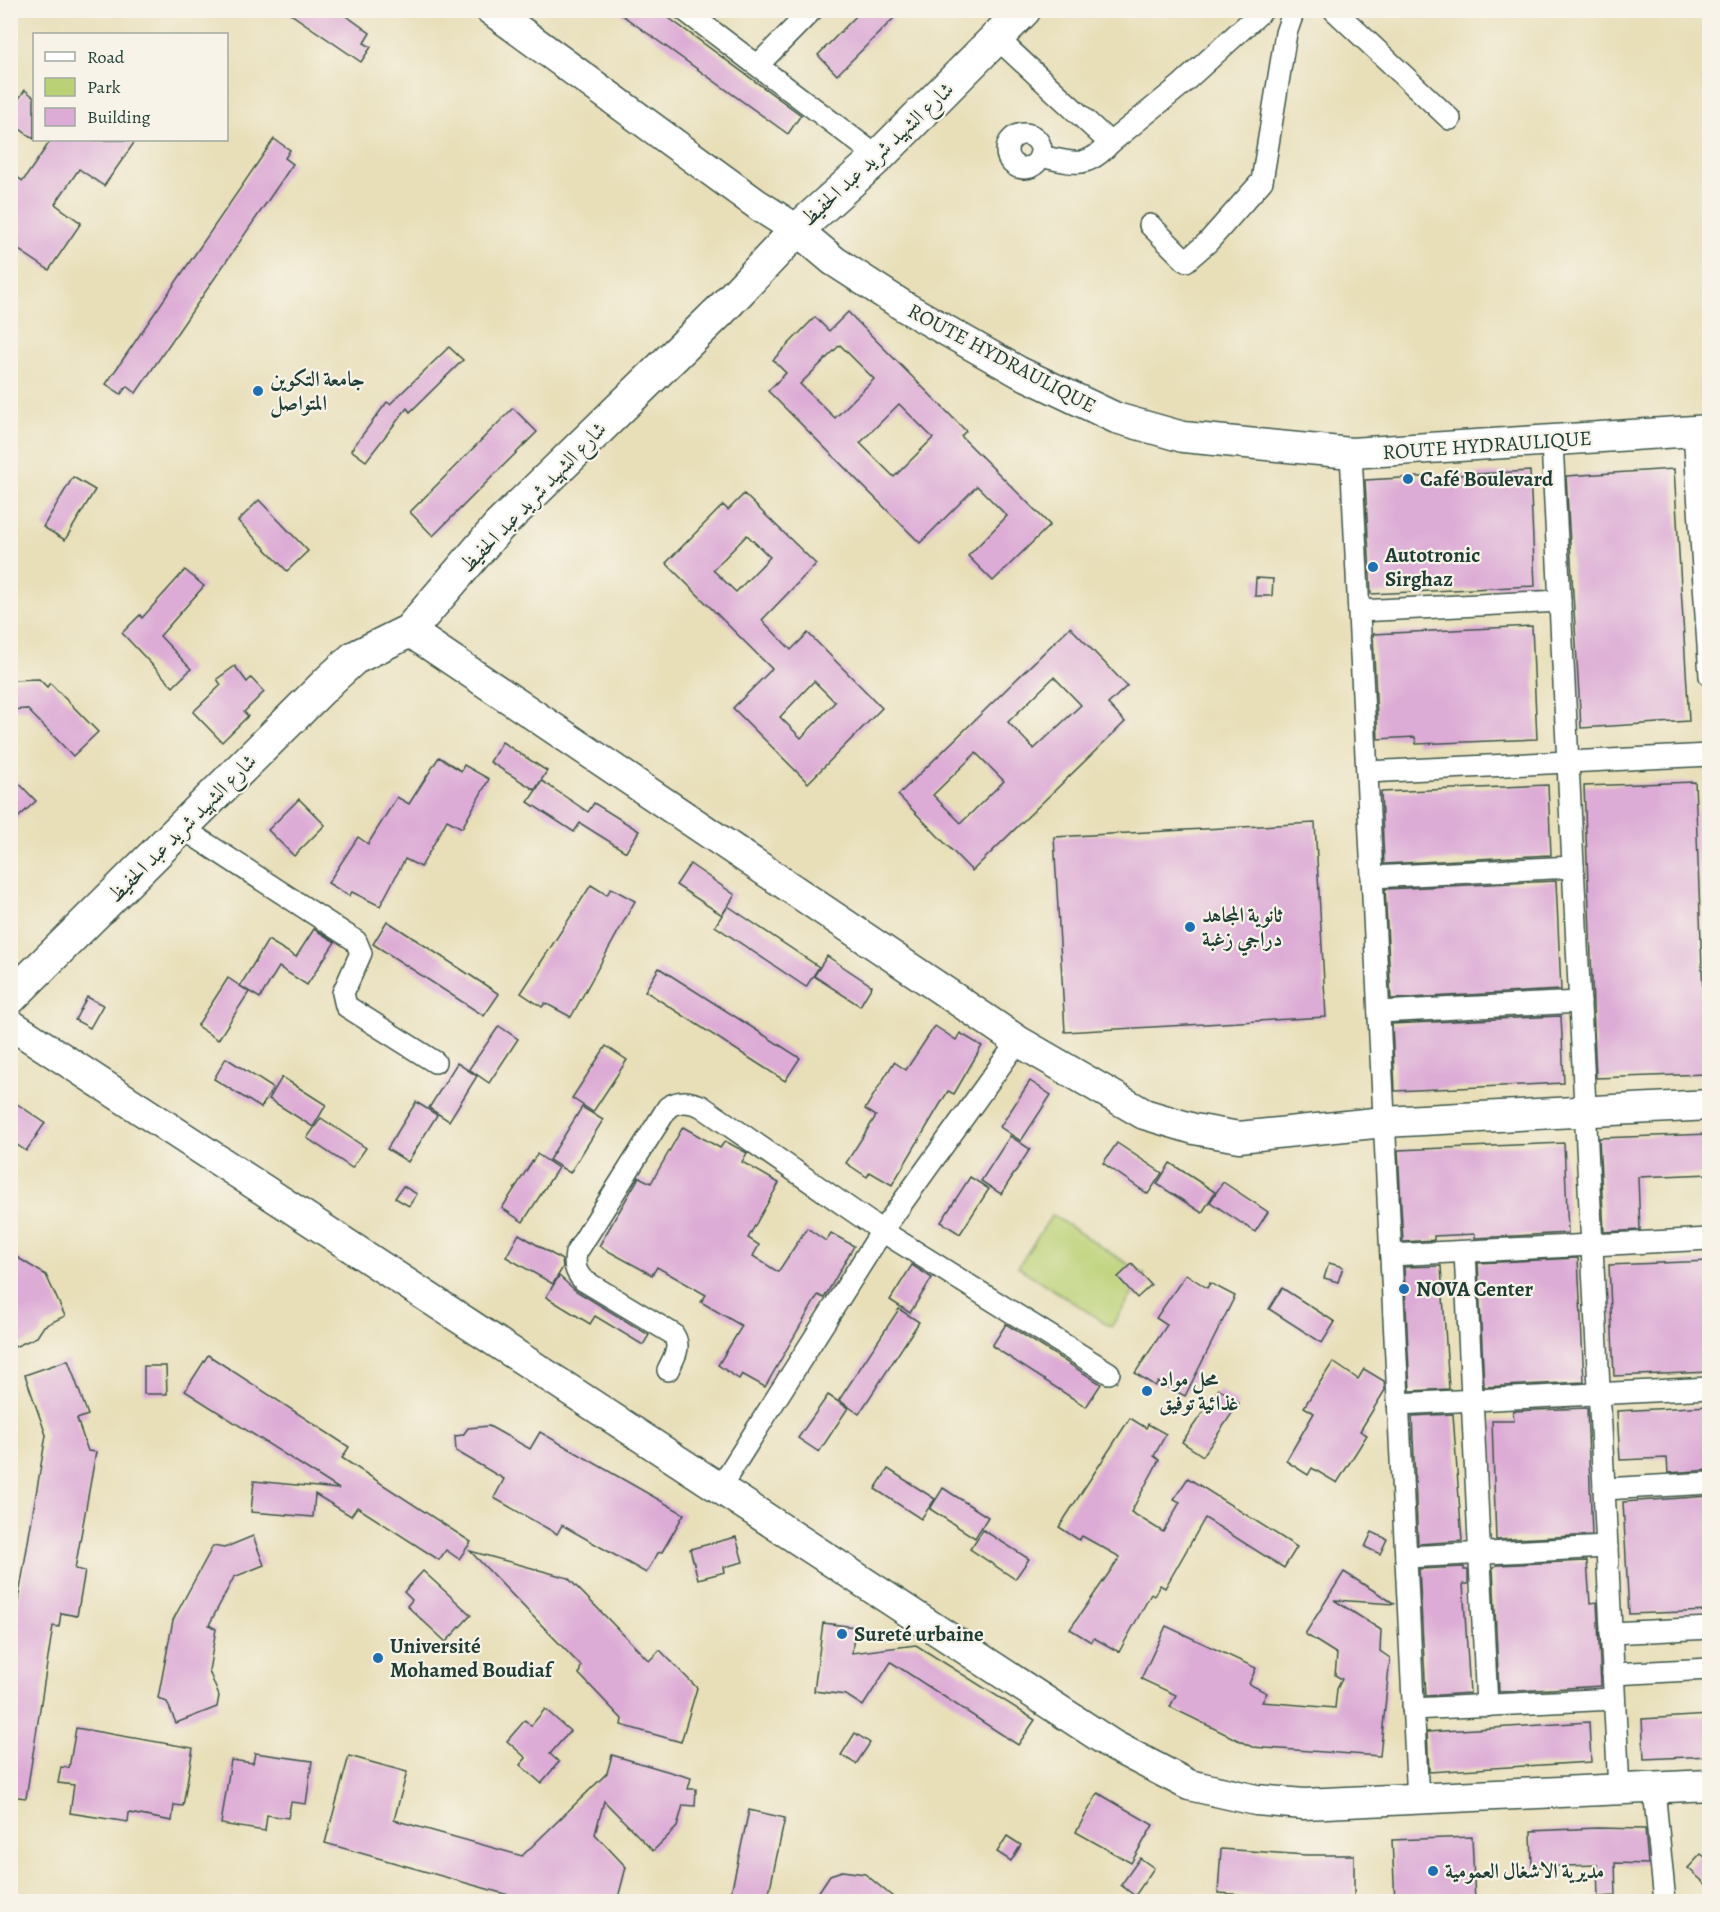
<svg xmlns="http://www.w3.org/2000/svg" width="1720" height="1912" font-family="Alegreya,Amiri,serif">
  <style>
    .green { fill: #bbd176; stroke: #6d8755; stroke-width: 1.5 }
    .building { fill: #ddacd6; fill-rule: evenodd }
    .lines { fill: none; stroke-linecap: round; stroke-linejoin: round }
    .street-casing { stroke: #3d5548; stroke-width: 24 }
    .secondary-casing { stroke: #3d5548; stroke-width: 33 }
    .primary-casing { stroke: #3d5548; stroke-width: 36 }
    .street { stroke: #fff; stroke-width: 21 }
    .secondary { stroke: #fff; stroke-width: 30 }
    .primary { stroke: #fff; stroke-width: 33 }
    .poi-dot { fill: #1f6fb2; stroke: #f7f3e8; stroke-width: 2 }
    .labels { text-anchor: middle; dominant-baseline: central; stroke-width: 4.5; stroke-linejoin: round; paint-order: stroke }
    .street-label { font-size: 21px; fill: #1f3d34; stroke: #f7f3e8 }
    .poi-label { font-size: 21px; font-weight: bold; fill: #1f3d34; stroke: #f7f3e8; text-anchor: start }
  </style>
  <rect width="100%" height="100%" fill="#f7f3e8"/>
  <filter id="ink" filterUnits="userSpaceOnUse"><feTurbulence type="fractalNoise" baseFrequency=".0167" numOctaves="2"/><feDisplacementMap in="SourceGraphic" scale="12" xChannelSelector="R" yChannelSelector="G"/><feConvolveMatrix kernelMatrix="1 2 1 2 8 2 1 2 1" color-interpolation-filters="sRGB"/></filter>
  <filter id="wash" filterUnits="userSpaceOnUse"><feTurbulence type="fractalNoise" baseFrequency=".008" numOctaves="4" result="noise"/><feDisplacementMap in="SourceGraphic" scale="24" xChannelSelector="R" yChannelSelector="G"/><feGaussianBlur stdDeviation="1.35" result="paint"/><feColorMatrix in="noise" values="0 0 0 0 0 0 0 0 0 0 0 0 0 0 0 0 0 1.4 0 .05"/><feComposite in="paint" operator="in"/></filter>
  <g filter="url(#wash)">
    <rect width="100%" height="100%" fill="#e8dfb9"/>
    <polygon class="green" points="1052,1215 1145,1275 1111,1327 1018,1267"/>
    <g id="blocks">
      <g class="building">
        <polygon points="285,10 338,10 370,33 364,43 371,47 361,62"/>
        <polygon points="615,10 658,10 801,115 788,134"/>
        <polygon points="862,10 902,10 837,75 818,55"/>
        <polygon points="25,90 34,97 34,139 10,122 10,111"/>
        <polygon points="274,139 290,150 285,158 293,164 136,393 127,386 121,394 106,384"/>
        <polygon points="51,140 136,140 104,186 79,169 55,204 81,223 49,270 10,244 10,173 23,181"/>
        <path d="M848,312L966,431L961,436L1050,525L993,581L968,556L1007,516L977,486L920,543L768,391L786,373L773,360L815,317L829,331ZM840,345L874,379L835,418L800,384ZM899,404L933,438L894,477L860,443Z"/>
        <polygon points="449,347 463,360 410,412 407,408 366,461 351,450 387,402 390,404"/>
        <polygon points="513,408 537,432 433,536 410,512"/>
        <polygon points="1674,469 1689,721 1581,728 1566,476"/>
        <polygon points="1530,471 1535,586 1371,594 1365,480"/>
        <polygon points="73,477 95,490 65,540 43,527"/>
        <path d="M744,494L816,564L762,620L791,650L808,633L882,708L808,783L733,708L772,669L666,563L723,505L728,510ZM747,535L770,557L736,592L713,570ZM814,681L835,702L801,738L780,717Z"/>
        <polygon points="259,500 308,551 287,571 238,521"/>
        <polygon points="185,570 204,586 160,636 191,669 173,687 122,633 140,615 142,618"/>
        <polygon points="1256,578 1273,579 1272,596 1255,596"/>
        <polygon points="1532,626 1537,739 1416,744 1415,737 1378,739 1373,634"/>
        <path d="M1070,627L1127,686L1108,704L1125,722L972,871L898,795ZM1054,677L1081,705L1034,749L1008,722ZM976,753L1004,781L961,823L933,795Z"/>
        <polygon points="235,666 247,682 251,678 264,692 244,712 248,716 222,742 193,712 221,685 217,679"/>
        <polygon points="39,679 47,687 50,683 98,732 73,756 27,709 10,710 10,680"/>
        <polygon points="502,742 547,771 535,790 490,762"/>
        <polygon points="439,757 461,771 464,765 489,779 462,828 447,820 421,867 405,859 380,906 352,892 349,896 328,883 358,837 368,844 397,797 409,804"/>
        <polygon points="10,774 36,801 10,825"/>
        <polygon points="542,781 588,812 594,803 639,831 626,852 580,823 574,832 528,802"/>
        <polygon points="1695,782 1706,1074 1596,1078 1584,786"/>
        <polygon points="1548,785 1551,855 1384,864 1381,792"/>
        <polygon points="299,799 325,825 294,856 268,830"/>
        <polygon points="1315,823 1326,1017 1065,1032 1054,837"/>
        <polygon points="690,864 735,895 722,915 676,885"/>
        <polygon points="1556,881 1561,990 1391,999 1385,889"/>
        <polygon points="591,885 607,895 611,888 635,901 571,1017 545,1003 542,1007 521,993"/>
        <polygon points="728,906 819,967 806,987 715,926"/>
        <polygon points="387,921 499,994 484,1016 373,944"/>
        <polygon points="314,929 335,942 307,985 279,967 260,998 240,986 268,940 296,957"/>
        <polygon points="827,956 872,986 860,1006 814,976"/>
        <polygon points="659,968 800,1058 785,1081 645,991"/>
        <polygon points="228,978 249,992 218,1040 197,1026"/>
        <polygon points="87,997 103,1005 90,1028 75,1020"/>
        <polygon points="1561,1016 1564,1083 1395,1091 1392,1024"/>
        <polygon points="499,1026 518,1039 489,1083 469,1069"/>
        <polygon points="935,1026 956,1040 960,1033 982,1046 954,1094 948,1091 892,1185 870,1172 867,1177 846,1163 876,1116 865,1109 894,1062 906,1070"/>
        <polygon points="606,1046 627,1060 593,1112 572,1098"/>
        <polygon points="226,1058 273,1088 261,1108 214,1079"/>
        <polygon points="457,1063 477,1076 449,1121 429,1108"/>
        <polygon points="282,1077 326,1105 313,1127 269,1099"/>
        <polygon points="1030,1081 1051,1095 1021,1141 1000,1127"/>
        <polygon points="10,1099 45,1123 26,1151 10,1140"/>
        <polygon points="416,1102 437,1115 408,1162 387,1149"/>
        <polygon points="582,1107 603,1120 570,1173 549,1160"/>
        <polygon points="321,1118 366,1148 352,1168 307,1138"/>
        <polygon points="683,1127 720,1148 725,1141 747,1153 742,1162 779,1183 748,1238 759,1245 753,1256 778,1272 807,1228 826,1241 831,1233 854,1246 824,1298 818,1295 765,1387 742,1374 739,1379 718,1365 742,1326 701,1302 706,1295 657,1267 652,1275 599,1246 639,1177 651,1183"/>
        <polygon points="1710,1134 1710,1174 1638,1177 1640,1230 1604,1232 1599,1138"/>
        <polygon points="1010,1136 1030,1149 1001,1194 981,1181"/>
        <polygon points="1117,1143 1162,1173 1148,1194 1103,1163"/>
        <polygon points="1564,1143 1568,1233 1475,1238 1475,1234 1434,1236 1434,1240 1403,1242 1398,1150"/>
        <polygon points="537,1154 558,1168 523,1222 502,1208"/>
        <polygon points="1170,1163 1215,1192 1202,1213 1157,1184"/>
        <polygon points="970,1177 989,1189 960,1234 941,1222"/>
        <polygon points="1223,1182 1268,1212 1255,1232 1210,1202"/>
        <polygon points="403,1186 417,1194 409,1206 395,1198"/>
        <polygon points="519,1234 562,1260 563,1267 553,1284 506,1257"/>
        <polygon points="10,1253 46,1275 65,1316 44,1326 37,1337 10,1349"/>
        <polygon points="1578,1258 1584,1382 1484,1387 1478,1263"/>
        <polygon points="1710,1261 1710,1372 1614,1376 1609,1265"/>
        <polygon points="1329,1263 1343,1267 1338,1282 1324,1278"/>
        <polygon points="1132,1264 1151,1285 1137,1298 1118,1277"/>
        <polygon points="912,1265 932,1278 910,1313 890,1300"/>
        <polygon points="1441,1266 1449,1389 1410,1391 1404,1267"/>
        <polygon points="1186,1274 1207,1288 1210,1283 1235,1296 1185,1396 1158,1382 1155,1386 1135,1373 1167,1325 1156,1318"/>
        <polygon points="559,1276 576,1291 649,1335 643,1345 595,1316 590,1324 546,1297"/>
        <polygon points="1282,1288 1335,1322 1322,1343 1269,1309"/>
        <polygon points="899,1309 919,1322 859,1414 839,1400"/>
        <polygon points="1006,1324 1101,1384 1086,1407 992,1346"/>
        <polygon points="208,1355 349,1447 342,1458 471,1542 459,1559 446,1550 439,1560 357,1507 351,1516 315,1494 313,1517 251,1512 254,1481 339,1489 185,1391"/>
        <polygon points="68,1360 88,1415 77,1419 88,1451 96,1452 75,1569 85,1571 77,1616 61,1613 59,1627 53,1626 26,1798 10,1796 10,1625 14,1625 46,1435 25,1375"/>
        <polygon points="1333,1362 1358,1379 1364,1369 1384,1381 1385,1390 1360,1431 1367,1435 1337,1483 1312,1468 1308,1475 1286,1461 1314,1413 1304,1407"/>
        <polygon points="144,1366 166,1366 167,1394 144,1394"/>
        <polygon points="1219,1389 1239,1403 1203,1456 1182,1442"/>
        <polygon points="828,1395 848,1408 819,1452 798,1438"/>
        <polygon points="1710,1406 1710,1470 1668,1473 1667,1458 1620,1460 1617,1411"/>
        <polygon points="1587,1408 1592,1535 1496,1540 1492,1421 1514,1421 1513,1411"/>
        <polygon points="1453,1414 1462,1541 1418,1544 1412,1416"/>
        <polygon points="1130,1418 1146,1428 1148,1424 1166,1434 1154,1456 1159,1460 1131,1512 1163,1532 1180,1502 1174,1499 1188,1478 1297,1547 1284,1568 1205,1518 1165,1588 1160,1585 1154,1596 1151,1594 1119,1652 1094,1638 1091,1642 1070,1629 1120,1557 1082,1536 1079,1540 1059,1527"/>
        <polygon points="489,1426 530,1449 540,1432 684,1514 662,1552 658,1553 646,1573 562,1525 557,1534 494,1498 504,1479 456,1451 455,1436 463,1435 468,1428"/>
        <polygon points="888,1469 935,1499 921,1519 875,1489"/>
        <polygon points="943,1488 988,1517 975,1538 930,1509"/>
        <polygon points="1710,1496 1710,1611 1629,1614 1623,1502"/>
        <polygon points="983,1530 1029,1559 1015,1579 970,1549"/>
        <polygon points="1372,1532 1387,1539 1380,1554 1365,1547"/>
        <polygon points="253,1536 264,1565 234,1577 209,1625 216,1629 209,1671 219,1696 217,1707 176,1723 167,1702 158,1698 173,1620 213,1546 224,1548"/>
        <polygon points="736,1537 743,1562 724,1567 725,1572 698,1579 690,1549"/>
        <polygon points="470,1551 568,1578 649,1661 660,1650 697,1688 681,1742 621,1725 622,1719 579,1674 581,1666"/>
        <polygon points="1587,1561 1590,1603 1597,1602 1601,1686 1499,1692 1493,1568 1497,1565"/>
        <polygon points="1464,1567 1464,1570 1468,1570 1468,1584 1463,1584 1470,1693 1426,1696 1419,1569"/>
        <polygon points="423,1571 471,1615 446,1642 407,1606 412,1600 404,1592"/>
        <polygon points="1344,1572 1395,1604 1334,1600 1381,1630 1380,1651 1390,1658 1380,1756 1252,1747 1170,1707 1176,1695 1141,1679 1166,1626 1256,1668 1249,1684 1267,1693 1262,1702 1335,1708 1337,1689 1342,1679 1335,1675 1337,1654 1305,1634"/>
        <polygon points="823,1623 855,1627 852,1653 916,1645 1035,1720 1018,1745 891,1662 863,1706 846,1695 814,1691"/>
        <polygon points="545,1709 570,1731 550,1754 559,1762 541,1783 520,1765 526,1758 507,1741 525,1720 531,1726"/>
        <polygon points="1710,1715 1710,1756 1644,1759 1642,1719"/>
        <polygon points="1589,1722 1591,1762 1429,1772 1427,1732"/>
        <polygon points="76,1728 193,1748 183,1806 174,1805 172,1821 129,1813 128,1822 70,1813 74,1785 58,1783 61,1767 69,1768"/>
        <polygon points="855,1733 870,1743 856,1764 841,1755"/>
        <polygon points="255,1753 312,1761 306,1804 291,1802 288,1818 267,1815 265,1831 221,1824 231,1760 253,1763"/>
        <polygon points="612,1755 691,1778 688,1789 696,1789 695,1806 683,1805 677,1827 653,1851 604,1801 595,1834 626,1867 617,1902 511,1902 512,1896 325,1843 349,1756 407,1772 394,1820 522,1856 607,1773"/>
        <polygon points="1098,1793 1153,1825 1131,1863 1076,1832"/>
        <polygon points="749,1810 785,1818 767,1902 729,1902"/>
        <polygon points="1597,1828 1645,1829 1648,1864 1615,1863 1616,1896 1598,1897 1597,1865 1532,1867 1531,1831"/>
        <polygon points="1007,1836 1021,1845 1011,1861 997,1852"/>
        <polygon points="1472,1837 1475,1902 1395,1902 1392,1840"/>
        <polygon points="1221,1849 1306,1855 1354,1855 1354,1902 1302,1902 1302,1899 1218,1893"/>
        <polygon points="1701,1854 1710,1861 1710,1888 1688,1868"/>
        <polygon points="1140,1858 1154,1868 1135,1896 1121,1885"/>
        <polygon points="842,1871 865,1874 899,1902 812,1902 830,1875"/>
      </g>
    </g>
  </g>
  <g filter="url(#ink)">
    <use href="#blocks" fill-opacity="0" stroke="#3d5548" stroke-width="1.5"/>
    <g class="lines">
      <g class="street-casing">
        <g id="street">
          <polyline points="684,10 878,157"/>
          <polyline points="1334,10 1450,119"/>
          <polyline points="998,39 1110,143 1180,86 1263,10"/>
          <polyline points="758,65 812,10"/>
          <circle cx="1024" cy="151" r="17"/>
          <path d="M1040,156C1073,163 1086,170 1110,143"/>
          <polyline points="1150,225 1186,261 1208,242 1262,181 1286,33 1294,10"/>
          <polyline points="1694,431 1710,676"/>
          <polyline points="1552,442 1619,1790"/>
          <polyline points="1351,453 1418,1801"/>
          <polyline points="1359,611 1560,601"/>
          <polyline points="1367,772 1710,755"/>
          <polyline points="182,828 356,941 361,953 343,993 346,1006 435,1062"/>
          <polyline points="1372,877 1573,867"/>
          <polyline points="1379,1012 1580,1002"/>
          <polyline points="1465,1252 1487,1706"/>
          <polyline points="1391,1255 1710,1239"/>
          <path d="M668,1370C674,1357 682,1347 673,1334L583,1280C575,1271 574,1265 576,1253L668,1107C680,1100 688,1101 701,1106L882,1231L1109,1373"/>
          <polyline points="1398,1404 1710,1388"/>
          <polyline points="719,1489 882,1231 1018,1041"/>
          <polyline points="1604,1489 1710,1483"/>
          <polyline points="1406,1557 1607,1547"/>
          <polyline points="1611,1633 1710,1628"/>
          <polyline points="1613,1674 1710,1669"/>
          <polyline points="1413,1709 1614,1699"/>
          <polyline points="1654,1789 1665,1902"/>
        </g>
      </g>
      <g class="secondary-casing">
        <g id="secondary">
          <polyline points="491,10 758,205 797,230 834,261 905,307 1019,372 1116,418 1183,437 1351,453 1710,430"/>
          <polyline points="409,631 1018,1041 1144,1114 1194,1129 1239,1137 1384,1122 1710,1105"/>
          <polyline points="10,1024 1114,1746 1189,1785 1256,1800 1304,1804 1710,1785"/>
        </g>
      </g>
      <g class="primary-casing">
        <polyline id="primary" points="10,998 332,678 354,658 409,631 499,526 720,311 797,230 878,157 1024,10"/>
      </g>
      <use href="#street" class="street"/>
      <use href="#secondary" class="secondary"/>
      <use href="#primary" class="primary"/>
    </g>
  </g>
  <g class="poi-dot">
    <circle cx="258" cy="391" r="6"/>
    <circle cx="1408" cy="479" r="6"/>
    <circle cx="1373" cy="567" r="6"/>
    <circle cx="1190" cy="927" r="6"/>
    <circle cx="1404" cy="1289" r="6"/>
    <circle cx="1147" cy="1391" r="6"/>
    <circle cx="842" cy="1634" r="6"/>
    <circle cx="378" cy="1658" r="6"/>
    <circle cx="1433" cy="1871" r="6"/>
  </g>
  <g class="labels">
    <g class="street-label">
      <text transform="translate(877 154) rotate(-43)">شارع الشهيد شريد عبد الحفيظ</text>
      <text transform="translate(1002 358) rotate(28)">ROUTE HYDRAULIQUE</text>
      <text transform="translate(1487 445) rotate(-4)">ROUTE HYDRAULIQUE</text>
      <text transform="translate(533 497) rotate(-46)">شارع الشهيد شريد عبد الحفيظ</text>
      <text transform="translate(182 828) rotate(-45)">شارع الشهيد شريد عبد الحفيظ</text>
    </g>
    <g class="poi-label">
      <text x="270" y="379">جامعة التكوين<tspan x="270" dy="24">المتواصل</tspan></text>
      <text x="1420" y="479">Café Boulevard</text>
      <text x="1385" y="555">Autotronic<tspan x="1385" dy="24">Sirghaz</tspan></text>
      <text x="1202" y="915">ثانوية المجاهد<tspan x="1202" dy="24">دراجي زغبة</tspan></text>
      <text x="1416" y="1289">NOVA Center</text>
      <text x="1159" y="1379">محل مواد<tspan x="1159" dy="24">غذائية توفيق</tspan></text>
      <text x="854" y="1634">Sureté urbaine</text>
      <text x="390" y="1646">Université<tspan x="390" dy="24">Mohamed Boudiaf</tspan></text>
      <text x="1445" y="1871">مديرية الاشغال العمومية</text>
    </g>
  </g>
  <rect width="1720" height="1912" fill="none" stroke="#f7f3e8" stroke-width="36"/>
  <rect x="33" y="33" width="195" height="108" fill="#f7f3e8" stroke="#a1aaa0" stroke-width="1.5"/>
  <rect x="45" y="52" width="30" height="9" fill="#ffffff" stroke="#a1aaa0" stroke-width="1.5"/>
  <text x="87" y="63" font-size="18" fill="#1f3d34">Road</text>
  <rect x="45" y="78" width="30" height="18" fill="#bbd176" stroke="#a1aaa0" stroke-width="1.5"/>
  <text x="87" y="93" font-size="18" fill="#1f3d34">Park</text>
  <rect x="45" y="108" width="30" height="18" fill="#ddacd6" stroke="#a1aaa0" stroke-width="1.5"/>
  <text x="87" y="123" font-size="18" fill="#1f3d34">Building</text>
</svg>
